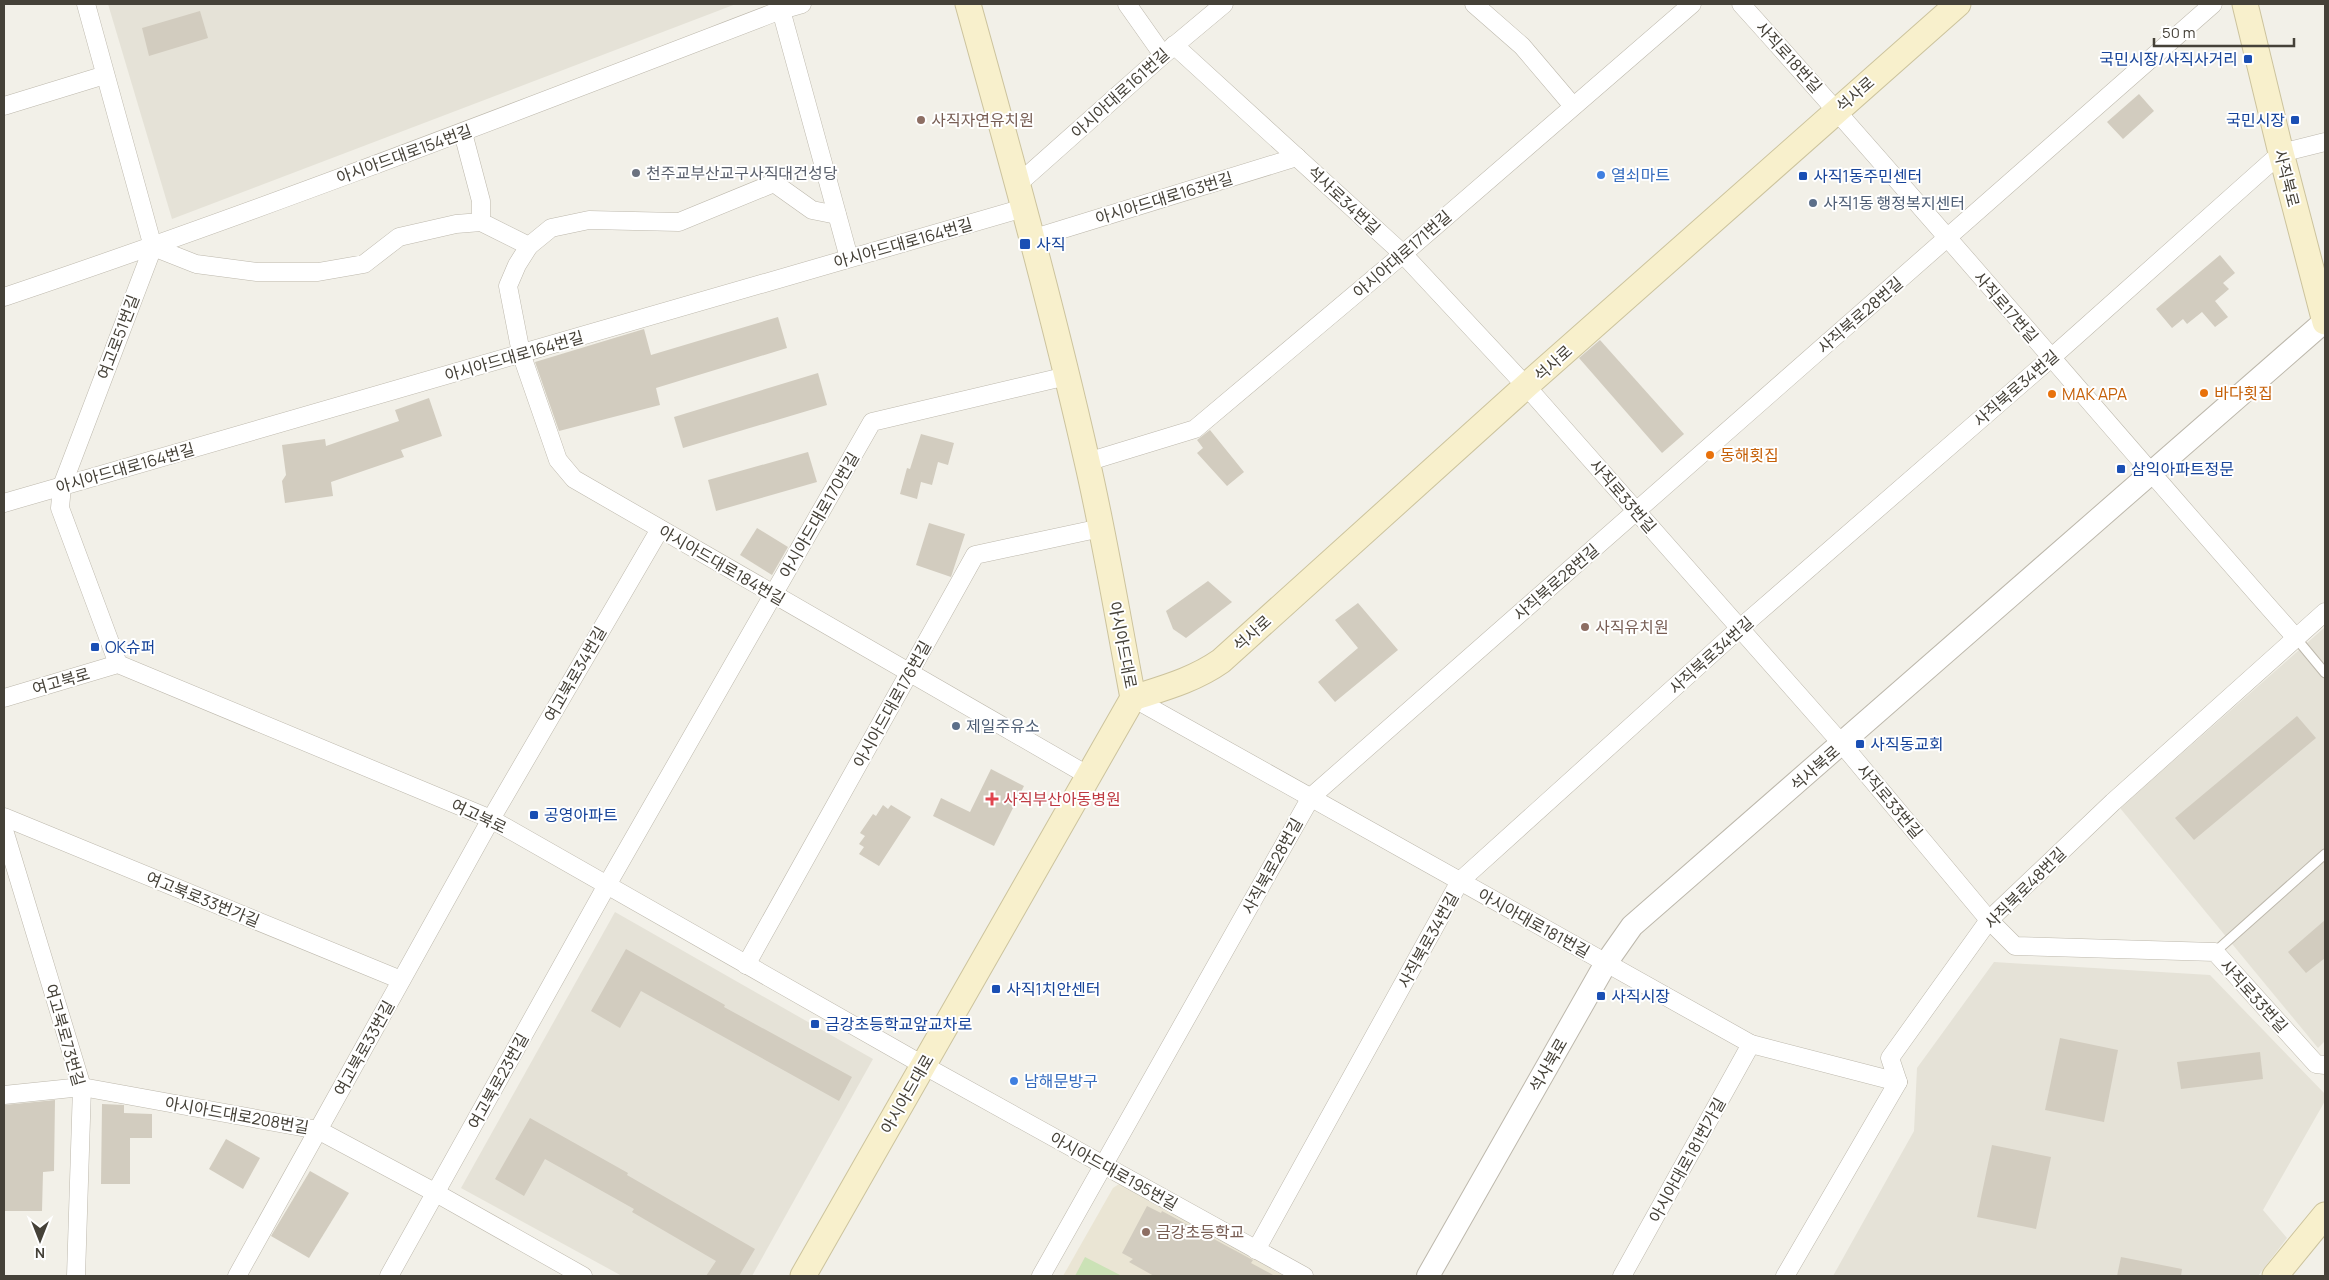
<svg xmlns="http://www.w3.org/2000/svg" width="2329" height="1280" font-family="Manrope,'Noto Sans KR',sans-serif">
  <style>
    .residential { fill: #e5e2d7 }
    .education { fill: #eae5d4 }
    .green { fill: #cbe2b6 }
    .building { fill: #d2ccbf }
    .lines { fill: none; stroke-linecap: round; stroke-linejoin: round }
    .service-casing { stroke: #bdb8ac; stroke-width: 11 }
    .minor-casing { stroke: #bdb8ac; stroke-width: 19 }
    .tertiary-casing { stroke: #bdb8ac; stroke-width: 24 }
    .secondary-casing { stroke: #ccc39d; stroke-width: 27 }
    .service { stroke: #fff; stroke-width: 9 }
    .minor { stroke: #fff; stroke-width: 18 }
    .tertiary { stroke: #fff; stroke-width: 22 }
    .secondary { stroke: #f8f0cc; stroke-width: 25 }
    .transit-dot { fill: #1a4fb4; stroke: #fff; stroke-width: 2 }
    .education-dot { fill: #8d6e63; stroke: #fff; stroke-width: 2 }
    .worship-dot { fill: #6b7280; stroke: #fff; stroke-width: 2 }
    .shop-dot { fill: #3f7fe0; stroke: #fff; stroke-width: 2 }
    .service-dot { fill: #5c6f8a; stroke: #fff; stroke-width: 2 }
    .food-dot { fill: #e8710a; stroke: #fff; stroke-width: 2 }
    .health-dot { fill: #e0444e; stroke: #fff; stroke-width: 2 }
    .labels { text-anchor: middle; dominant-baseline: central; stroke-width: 4; stroke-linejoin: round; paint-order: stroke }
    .street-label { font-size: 16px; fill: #454138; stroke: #fff }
    .transit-label { font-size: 16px; fill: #164399; stroke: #fff; text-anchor: start }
    .education-label { font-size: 16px; fill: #785e54; stroke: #fff; text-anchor: start }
    .worship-label { font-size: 16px; fill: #5b616d; stroke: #fff; text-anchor: start }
    .shop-label { font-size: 16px; fill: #366cbe; stroke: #fff; text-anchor: start }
    .service-label { font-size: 16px; fill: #4e5e75; stroke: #fff; text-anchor: start }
    .food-label { font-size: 16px; fill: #c56008; stroke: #fff; text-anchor: start }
    .health-label { font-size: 16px; fill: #be3a42; stroke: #fff; text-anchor: start }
  </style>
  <rect width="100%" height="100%" fill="#f2f0e8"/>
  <g class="residential">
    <polygon points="108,4 736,4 172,219"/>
    <polygon points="2325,627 2325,1041 2318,1048 2120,808"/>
    <polygon points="615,912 873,1059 752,1276 622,1276 461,1188"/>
    <polygon points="1994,962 2210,975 2325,1094 2325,1101 2263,1210 2287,1238 2258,1276 1833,1276 1914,1131 1917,1068"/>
  </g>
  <polygon class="education" points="1119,1184 1284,1276 1063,1276 1113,1188"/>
  <polygon class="green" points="1085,1257 1122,1276 1075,1276"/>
  <g class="building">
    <polygon points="200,11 208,38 149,56 142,28"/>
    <polygon points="2139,94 2154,111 2123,139 2107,122"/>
    <polygon points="2220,255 2235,273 2223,283 2229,289 2215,301 2228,317 2215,327 2202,312 2187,324 2183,319 2172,328 2156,309"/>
    <polygon points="778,317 787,348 656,388 660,405 559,431 535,362 644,329 651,355"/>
    <polygon points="1600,340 1684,434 1662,453 1579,358"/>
    <polygon points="818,373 827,405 683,448 674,417"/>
    <polygon points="429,398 442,436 401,450 404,457 331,482 333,496 285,503 282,481 286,475 282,445 325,439 326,446 399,421 395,410"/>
    <polygon points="1210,430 1244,472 1227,486 1197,453 1203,448 1197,440"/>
    <polygon points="921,434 954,443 948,465 938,462 932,485 921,482 917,499 900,494 907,468 910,469"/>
    <polygon points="808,452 817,482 716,511 708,480"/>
    <polygon points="929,523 965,534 951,577 916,565"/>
    <polygon points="757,528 788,547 772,575 740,555"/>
    <polygon points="1208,581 1232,602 1186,638 1173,629 1166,611"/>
    <polygon points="1358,603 1398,650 1335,702 1318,682 1358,648 1335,620"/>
    <polygon points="2297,716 2316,738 2194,840 2175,818"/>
    <polygon points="991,769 1024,786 994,846 933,816 941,798 970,812"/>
    <polygon points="883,805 888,809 891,805 911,817 879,866 859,854 864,847 859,844 865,836 860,833 873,814 876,816"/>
    <polygon points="2325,920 2325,958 2306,973 2288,952"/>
    <polygon points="626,949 725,1005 724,1007 852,1077 839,1101 641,991 620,1028 591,1011"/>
    <polygon points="2060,1038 2118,1050 2104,1122 2045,1110"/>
    <polygon points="2260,1052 2263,1079 2181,1089 2177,1062"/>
    <polygon points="55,1100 54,1171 43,1172 42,1211 4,1211 4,1105"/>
    <polygon points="102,1104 124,1105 124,1113 152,1114 152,1138 130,1138 130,1184 101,1184"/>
    <polygon points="530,1118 628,1173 627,1175 755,1249 739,1276 706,1276 716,1261 632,1212 634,1209 545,1159 524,1196 495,1179"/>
    <polygon points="226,1139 260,1158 243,1189 209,1169"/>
    <polygon points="1992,1145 2051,1157 2036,1229 1977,1217"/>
    <polygon points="310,1171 349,1193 309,1258 271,1236"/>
    <polygon points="1147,1206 1161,1213 1162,1211 1249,1258 1253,1260 1251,1263 1275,1276 1154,1276 1129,1262 1133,1259 1122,1253"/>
    <polygon points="2121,1257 2182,1269 2181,1276 2117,1276"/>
  </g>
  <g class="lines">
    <g class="service-casing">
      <g id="service">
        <polyline points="2296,638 2325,673"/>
        <polyline points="2215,952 2325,854"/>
      </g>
    </g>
    <g class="minor-casing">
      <g id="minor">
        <polyline points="86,4 153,247 62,486 60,508 118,664"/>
        <polyline points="1127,4 1163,55"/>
        <polyline points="1474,4 1522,46 1573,106"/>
        <path d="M1741,4C1929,212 2110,428 2296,638"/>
        <polyline points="781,10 849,258"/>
        <polyline points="1174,45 1403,254 1526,386 1842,744 1989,920 2015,946 2215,952 2316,1064 2325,1065"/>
        <polyline points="4,106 105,75"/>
        <polyline points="463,133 481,201 481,222"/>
        <polyline points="1018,184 1163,55 1224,4"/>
        <polyline points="1031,239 1297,157"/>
        <polyline points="529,246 517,265 508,286 521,353 558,460 574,479 1089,776"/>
        <polyline points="153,247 196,264 257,272 318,272 364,264 399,237 456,224 481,222 529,246 551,228 589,220 679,222 774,183 812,210 837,215"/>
        <path d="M4,297C266,209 523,109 781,10L802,4"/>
        <polyline points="1087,462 1195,429 1403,254 1692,4"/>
        <polyline points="4,503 1024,208"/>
        <polyline points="4,698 118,664 491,819 923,1065 1304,1276"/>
        <polyline points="1133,698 1751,1044 1898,1082"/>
        <polyline points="4,817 401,980"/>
        <polyline points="4,830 82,1087 76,1276"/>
        <polyline points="746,965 975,555 1101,528"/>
        <polyline points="4,1095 82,1087 318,1130 436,1193 583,1276"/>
        <polyline points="1256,1250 1460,881 1739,629 2051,358 2281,153 2325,142"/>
        <polyline points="237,1276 491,819 660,529"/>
        <polyline points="389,1276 607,885 872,422 1067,376"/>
        <polyline points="1041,1276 1311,797 2213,4"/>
        <polyline points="1622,1276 1751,1044"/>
        <polyline points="1785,1276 1898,1082 1890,1058 1989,920 2113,802 2325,612"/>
      </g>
    </g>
    <g class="tertiary-casing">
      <polyline id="tertiary" points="1428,1276 1606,963 1632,926 2325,321"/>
    </g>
    <g class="secondary-casing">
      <g id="secondary">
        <polyline points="2245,4 2281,153 2325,322"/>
        <path d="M1133,698C1164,688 1194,680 1221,661L1526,386L1958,4"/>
        <path d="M803,1276L1133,698C1118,619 1105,539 1087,461C1052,307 1010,155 968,4"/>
        <polyline points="2275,1276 2325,1215"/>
      </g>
    </g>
    <use href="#service" class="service"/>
    <use href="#minor" class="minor"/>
    <use href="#tertiary" class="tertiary"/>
    <use href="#secondary" class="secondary"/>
  </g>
  <g class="transit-dot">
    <rect x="2243" y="54" width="10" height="10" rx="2.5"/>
    <rect x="2290" y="115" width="10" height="10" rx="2.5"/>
    <rect x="1798" y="171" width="10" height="10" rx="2.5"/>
    <rect x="1019" y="238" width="12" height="12" rx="2.5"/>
    <rect x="2116" y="464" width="10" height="10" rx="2.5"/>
    <rect x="90" y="642" width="10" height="10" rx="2.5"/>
    <rect x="1855" y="739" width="10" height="10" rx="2.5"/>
    <rect x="529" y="810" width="10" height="10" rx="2.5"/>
    <rect x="991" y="984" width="10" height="10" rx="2.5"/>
    <rect x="1596" y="991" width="10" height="10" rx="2.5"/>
    <rect x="810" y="1019" width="10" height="10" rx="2.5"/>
  </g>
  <g class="education-dot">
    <circle cx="921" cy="120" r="5"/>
    <circle cx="1585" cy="627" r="5"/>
    <circle cx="1146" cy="1232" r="5"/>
  </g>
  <circle class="worship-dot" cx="636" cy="173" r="5"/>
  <g class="shop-dot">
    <circle cx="1601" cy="175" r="5"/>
    <circle cx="1014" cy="1081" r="5"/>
  </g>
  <g class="service-dot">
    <circle cx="1813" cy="203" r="5"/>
    <circle cx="956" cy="726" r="5"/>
  </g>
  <g class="food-dot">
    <circle cx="2204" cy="393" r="5"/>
    <circle cx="2052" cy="394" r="5"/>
    <circle cx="1710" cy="455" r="5"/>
  </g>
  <path class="health-dot" d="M989.5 791.5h5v5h5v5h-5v5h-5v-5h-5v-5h5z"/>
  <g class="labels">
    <g class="street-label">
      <text transform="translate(1789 57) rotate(48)">사직로18번길</text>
      <text transform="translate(1120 93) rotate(-42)">아시아대로161번길</text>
      <text transform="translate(1855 94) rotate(-41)">석사로</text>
      <text transform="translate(404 154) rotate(-20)">아시아드대로154번길</text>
      <text transform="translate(2287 178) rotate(76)">사직북로</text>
      <text transform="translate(1164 198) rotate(-17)">아시아드대로163번길</text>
      <text transform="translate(1344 200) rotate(43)">석사로34번길</text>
      <text transform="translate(903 243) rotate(-16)">아시아드대로164번길</text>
      <text transform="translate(1402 254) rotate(-41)">아시아대로171번길</text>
      <text transform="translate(2006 307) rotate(49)">사직로17번길</text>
      <text transform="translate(1860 315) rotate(-41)">사직북로28번길</text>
      <text transform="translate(118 337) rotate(-69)">여고로51번길</text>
      <text transform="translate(514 356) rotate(-16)">아시아드대로164번길</text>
      <text transform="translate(1553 363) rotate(-42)">석사로</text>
      <text transform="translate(2016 388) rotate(-41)">사직북로34번길</text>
      <text transform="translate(125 468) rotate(-16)">아시아드대로164번길</text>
      <text transform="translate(1623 496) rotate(49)">사직로33번길</text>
      <text transform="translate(819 515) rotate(-60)">아시아드대로170번길</text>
      <text transform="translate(722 565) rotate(30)">아시아드대로184번길</text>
      <text transform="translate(1556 582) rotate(-41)">사직북로28번길</text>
      <text transform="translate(1252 633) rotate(-42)">석사로</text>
      <text transform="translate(1123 645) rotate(79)">아시아드대로</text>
      <text transform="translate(1711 655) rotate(-42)">사직북로34번길</text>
      <text transform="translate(575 674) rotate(-60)">여고북로34번길</text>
      <text transform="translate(61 681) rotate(-16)">여고북로</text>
      <text transform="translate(892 704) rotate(-61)">아시아드대로176번길</text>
      <text transform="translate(1815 768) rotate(-41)">석사북로</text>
      <text transform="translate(1890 801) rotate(50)">사직로33번길</text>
      <text transform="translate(479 816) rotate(25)">여고북로</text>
      <text transform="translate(1272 866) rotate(-61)">사직북로28번길</text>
      <text transform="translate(2025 888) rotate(-45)">사직북로48번길</text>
      <text transform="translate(203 899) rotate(22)">여고북로33번가길</text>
      <text transform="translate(1534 923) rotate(29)">아시아대로181번길</text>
      <text transform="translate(1428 940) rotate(-61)">사직북로34번길</text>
      <text transform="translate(2254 996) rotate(48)">사직로33번길</text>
      <text transform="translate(65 1035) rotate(74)">여고북로73번길</text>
      <text transform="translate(364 1048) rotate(-61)">여고북로33번길</text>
      <text transform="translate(1548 1065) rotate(-60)">석사북로</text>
      <text transform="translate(498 1081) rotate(-61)">여고북로23번길</text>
      <text transform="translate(907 1094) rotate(-60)">아시아드대로</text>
      <text transform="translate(237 1115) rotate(10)">아시아드대로208번길</text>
      <text transform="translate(1687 1160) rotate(-61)">아시아대로181번가길</text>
      <text transform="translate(1114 1171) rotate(29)">아시아드대로195번길</text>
    </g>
    <g class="transit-label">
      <text x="2238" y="59" text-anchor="end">국민시장/사직사거리</text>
      <text x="2285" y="120" text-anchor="end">국민시장</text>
      <text x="1813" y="176">사직1동주민센터</text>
      <text x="1036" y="244">사직</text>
      <text x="2131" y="469">삼익아파트정문</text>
      <text x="105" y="647">OK슈퍼</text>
      <text x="1870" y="744">사직동교회</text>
      <text x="544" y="815">공영아파트</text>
      <text x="1006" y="989">사직1치안센터</text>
      <text x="1611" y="996">사직시장</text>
      <text x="825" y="1024">금강초등학교앞교차로</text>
    </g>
    <g class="education-label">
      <text x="931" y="120">사직자연유치원</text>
      <text x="1595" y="627">사직유치원</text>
      <text x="1156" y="1232">금강초등학교</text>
    </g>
    <g class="worship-label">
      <text x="646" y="173">천주교부산교구사직대건성당</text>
    </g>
    <g class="shop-label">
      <text x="1611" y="175">열쇠마트</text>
      <text x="1024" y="1081">남해문방구</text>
    </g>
    <g class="service-label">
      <text x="1823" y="203">사직1동 행정복지센터</text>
      <text x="966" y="726">제일주유소</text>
    </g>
    <g class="food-label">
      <text x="2214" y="393">바다횟집</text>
      <text x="2062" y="394">MAK APA</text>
      <text x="1720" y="455">동해횟집</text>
    </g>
    <g class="health-label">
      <text x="1003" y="799">사직부산아동병원</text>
    </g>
  </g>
  <rect width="2329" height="1280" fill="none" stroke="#454138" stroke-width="10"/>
  <g transform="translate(40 1240) rotate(180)" stroke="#ffffff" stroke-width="4" paint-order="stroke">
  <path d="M0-4L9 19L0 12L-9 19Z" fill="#454138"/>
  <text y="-8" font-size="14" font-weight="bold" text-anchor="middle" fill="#454138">N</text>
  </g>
  <path d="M2154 38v8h140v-8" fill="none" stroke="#454138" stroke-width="2.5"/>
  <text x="2162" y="38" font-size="15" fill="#454138" stroke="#ffffff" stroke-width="4" paint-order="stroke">50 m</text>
</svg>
